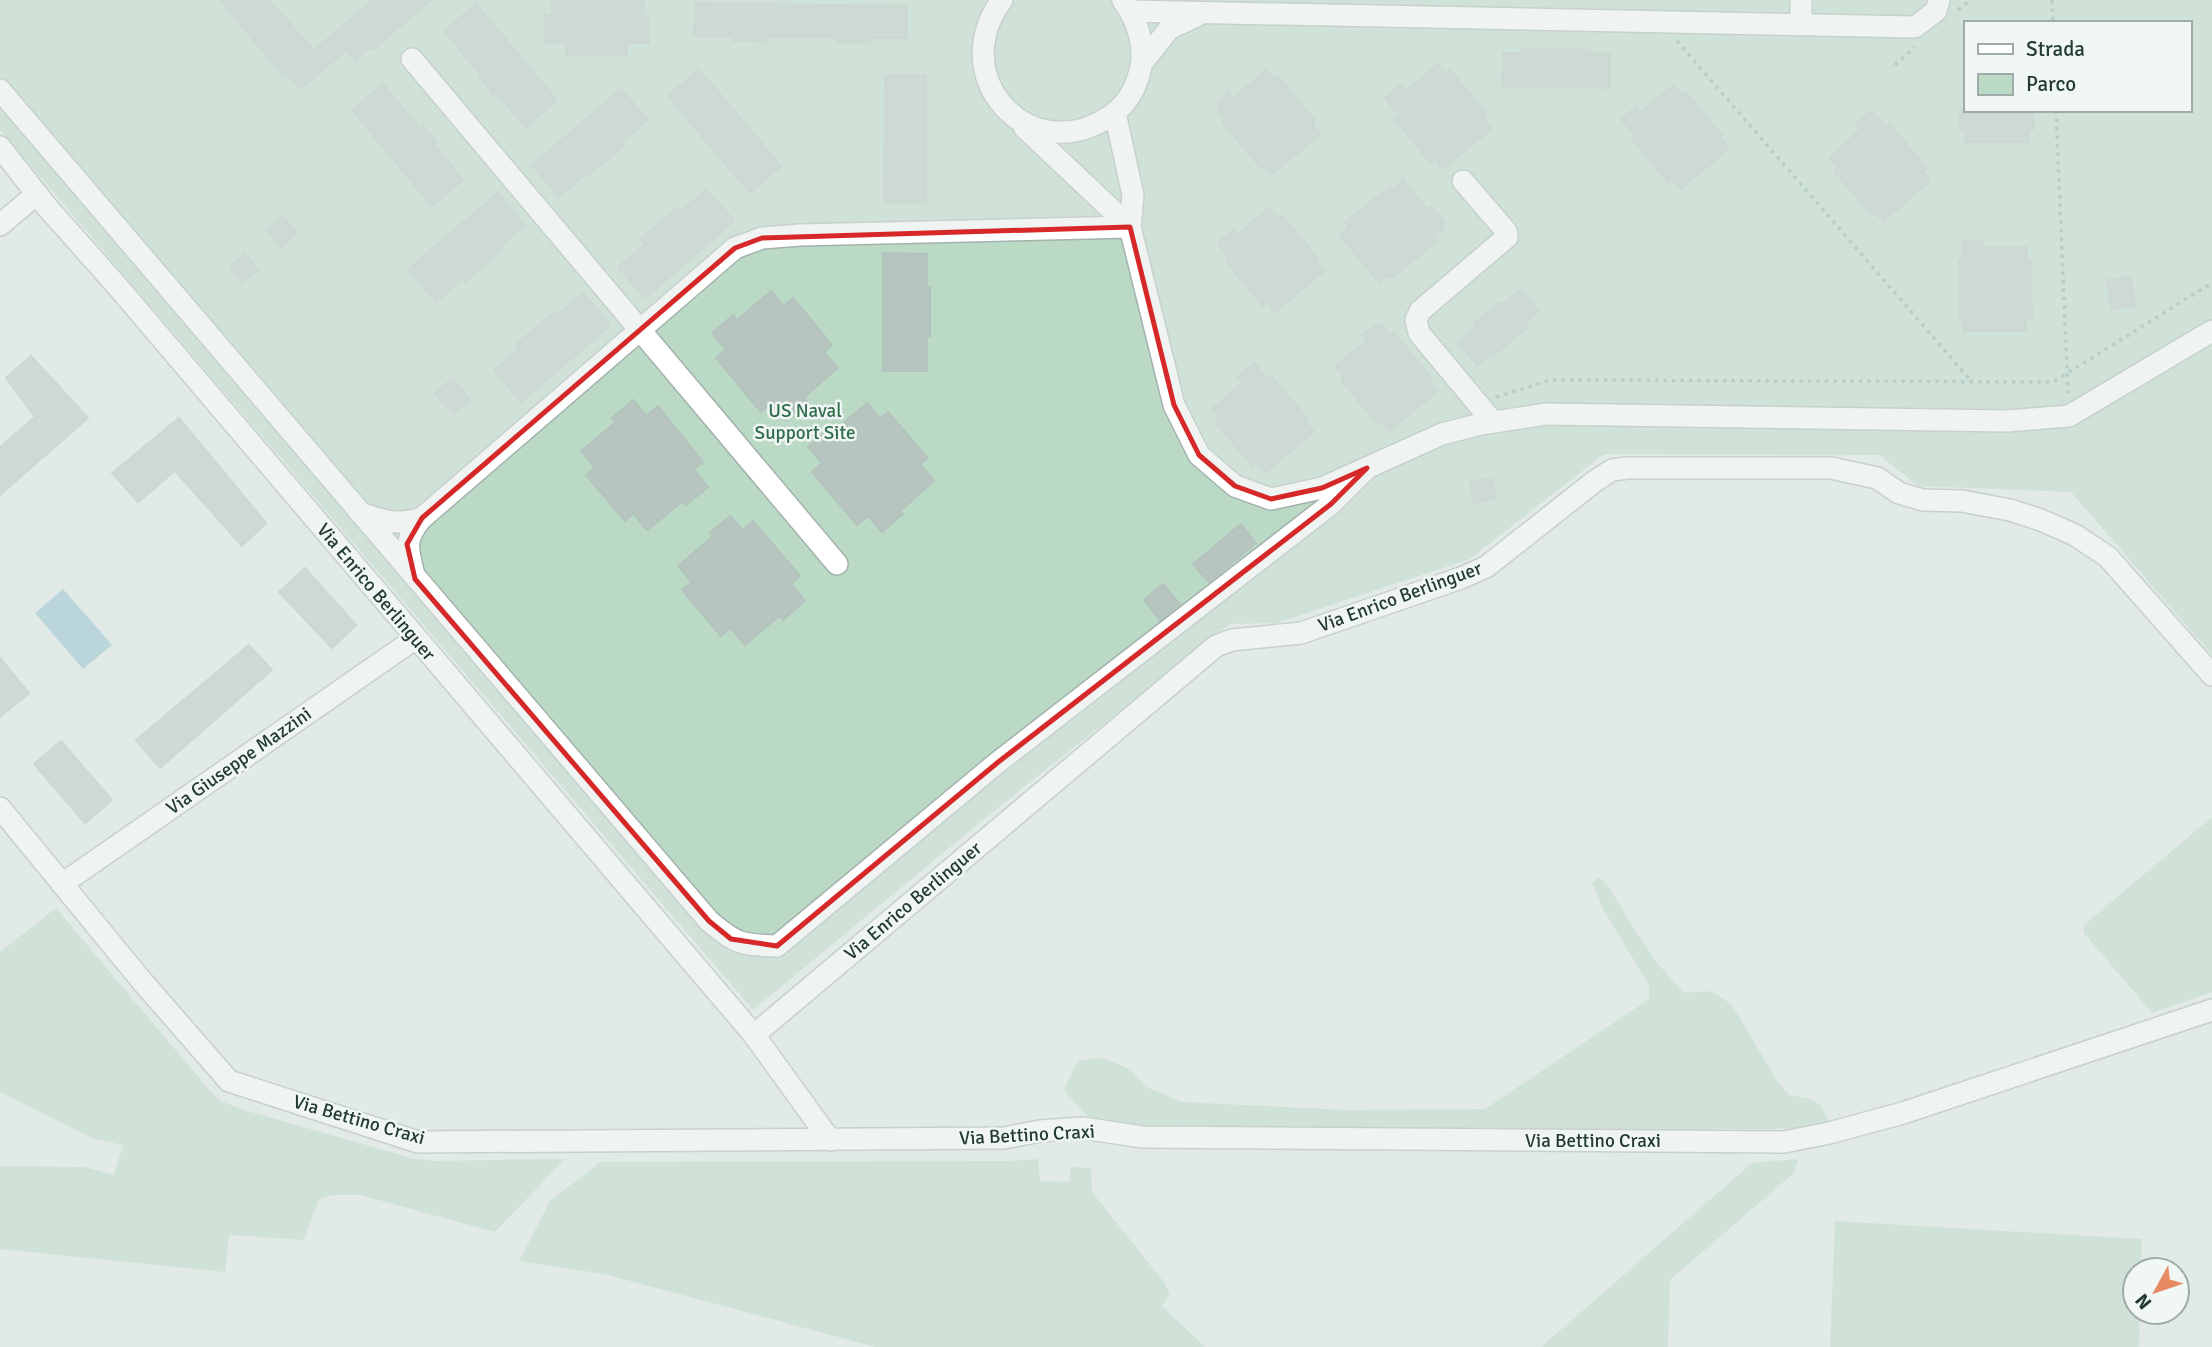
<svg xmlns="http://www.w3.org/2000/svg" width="2212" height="1347" font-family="Signika,sans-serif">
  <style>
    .green { fill: #bbdac5; fill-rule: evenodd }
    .water { fill: #8cbecc }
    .building { fill: #b6c5c0; stroke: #b4c3be; stroke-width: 2 }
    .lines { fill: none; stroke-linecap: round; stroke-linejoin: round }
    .street-casing { stroke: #a4b2ae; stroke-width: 24 }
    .path { stroke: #83aca1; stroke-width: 3.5; stroke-dasharray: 3.5 5; stroke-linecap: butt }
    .street { stroke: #fff; stroke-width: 21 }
    .marked { fill: none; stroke: #d62828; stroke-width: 5; stroke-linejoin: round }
    .labels { text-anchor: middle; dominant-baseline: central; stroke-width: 5; stroke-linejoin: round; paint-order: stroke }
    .park-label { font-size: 19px; fill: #306e4b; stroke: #f1f7f4 }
    .street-label { font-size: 19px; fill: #233a35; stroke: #f1f7f4 }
  </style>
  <rect width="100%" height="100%" fill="#e1eae7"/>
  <g class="green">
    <path d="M0,0H2212V655L2071,492L1918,486L1879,455L1604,454L1470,559L1277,623L1230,624L1000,806L753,1010L0,130ZM1965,23H2189V110H1965Z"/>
    <polygon points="2212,817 2212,992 2152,1013 2084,933 2084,925"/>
    <path d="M1599,877L1607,884C1631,923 1652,962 1685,993L1706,991L1715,993L1732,1005L1776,1079L1789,1095C1818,1101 1814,1095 1831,1123L1816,1128L1771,1129L1449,1130L1121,1127L1087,1116L1064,1090L1078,1060L1104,1058L1129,1069L1149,1088L1182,1102L1347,1110L1485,1109L1649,999V985L1603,909L1592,883Z"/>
    <polygon points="56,908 211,1092 221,1101 244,1110 411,1158 434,1161 565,1159 495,1232 360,1195 333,1195 319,1199 304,1240 229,1235 225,1272 0,1249 0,1166 85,1167 114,1175 123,1145 95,1139 0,1092 0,952"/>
    <polygon points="1038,1159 1040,1181 1070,1182 1070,1167 1091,1168 1092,1192 1164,1282 1170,1294 1162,1306 1205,1347 875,1347 604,1274 519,1261 550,1201 600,1162 1009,1161"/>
    <polygon points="1798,1159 1794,1173 1670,1280 1668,1347 1541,1347 1752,1163"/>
    <polygon points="1835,1221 2142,1239 2141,1270 2135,1270 2135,1312 2140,1312 2139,1347 1830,1347"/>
  </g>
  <polygon class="water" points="63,589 112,645 83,669 35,613"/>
  <g class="building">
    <polygon points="220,0 269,0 314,50 373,0 431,0 373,50 370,47 355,60 347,50 300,89 287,74 284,77"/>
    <polygon points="552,0 644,0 643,16 649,16 649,43 627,43 627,56 566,54 566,43 545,42 545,15 552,16"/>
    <polygon points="695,3 907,6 907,38 870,38 870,42 836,42 836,37 766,37 766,42 732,41 737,37 694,36"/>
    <polygon points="476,4 557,100 526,127 495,92 493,95 478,75 480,74 444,31"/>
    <polygon points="1521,49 1590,50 1590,54 1610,54 1610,88 1502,86 1503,53 1521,53"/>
    <polygon points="1438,64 1446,74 1450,70 1487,114 1484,117 1492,128 1443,169 1435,159 1431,163 1394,119 1399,115 1385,98 1401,85 1406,91"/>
    <polygon points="699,69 781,166 750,193 668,96"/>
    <polygon points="1266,70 1274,79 1278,76 1315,121 1312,124 1320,134 1272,174 1264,165 1261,168 1222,122 1226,120 1217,109 1220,107 1217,103 1229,92 1233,98"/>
    <polygon points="885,75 926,75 926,202 884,202"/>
    <polygon points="383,84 420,129 423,126 436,142 434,144 463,180 432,206 352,110"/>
    <polygon points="1674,85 1683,95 1686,92 1722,135 1720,138 1729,149 1680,189 1672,180 1668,183 1631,138 1635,135 1621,119 1636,107 1640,112"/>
    <polygon points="621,89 648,120 623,141 625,145 588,176 586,174 559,197 532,165"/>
    <polygon points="1960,110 2034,110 2034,129 2028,129 2028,142 1965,142 1965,129 1960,129"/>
    <polygon points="1871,111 1885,126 1889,123 1927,168 1923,171 1931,180 1883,222 1875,212 1871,215 1834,171 1838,168 1830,158 1860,130 1856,124"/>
    <polygon points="1403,180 1427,209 1431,206 1444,222 1441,225 1444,228 1434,236 1437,241 1392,278 1389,275 1379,283 1340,235 1349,227 1345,222 1390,186 1393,189"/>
    <polygon points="707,189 734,221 645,298 618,267 645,244 640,239 678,207 681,211"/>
    <polygon points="498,193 525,225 500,247 501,249 488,262 465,282 462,279 436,302 408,269"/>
    <polygon points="1269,207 1278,218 1282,215 1319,259 1316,261 1324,271 1275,312 1267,302 1263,306 1226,262 1230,258 1218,243 1233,230 1237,235"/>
    <polygon points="283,217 297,233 281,247 267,230"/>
    <polygon points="1963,241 1982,241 1982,247 2027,247 2027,260 2031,260 2032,319 2026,319 2026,331 1963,331 1963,318 1959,318 1959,260 1963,260"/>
    <polygon points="883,253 927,254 927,287 930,287 930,336 927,337 927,371 883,371"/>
    <polygon points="245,254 259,270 242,283 229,267"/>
    <polygon points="2131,277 2135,306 2111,309 2107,280"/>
    <polygon points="1521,289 1539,311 1525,322 1528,327 1492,357 1490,354 1477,365 1458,343 1477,326 1474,323 1500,302 1502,305"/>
    <polygon points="771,291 784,306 793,298 832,345 824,352 838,368 804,397 808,402 786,420 772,403 761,412 716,358 726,350 712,333 733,315 737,320"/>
    <polygon points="583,293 611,325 521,402 494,370 520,348 516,344 554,312 557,315"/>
    <polygon points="1376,324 1379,327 1382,325 1390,335 1394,332 1432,379 1430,381 1438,391 1389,431 1381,421 1378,424 1341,380 1344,377 1335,366 1367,340 1362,335"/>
    <polygon points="31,356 88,418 0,495 0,447 35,417 6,378"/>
    <polygon points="1254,363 1268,379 1271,376 1309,420 1306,423 1314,432 1265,473 1257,463 1253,467 1215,422 1220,418 1212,409 1242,383 1237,377"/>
    <polygon points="453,378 470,400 453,414 435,393"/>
    <polygon points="633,400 646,416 658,406 703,462 694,469 708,487 686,505 683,501 647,530 633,513 625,521 586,475 595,468 581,451 616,422 612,418"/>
    <polygon points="867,403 880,418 888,412 928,458 920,464 934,481 900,511 903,514 882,532 868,516 857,525 812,472 822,463 808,447 829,429 833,432"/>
    <polygon points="179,418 266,523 242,546 175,471 138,502 112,473"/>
    <polygon points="1493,478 1496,499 1474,503 1470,481"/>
    <polygon points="730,516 743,530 753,521 800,576 791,584 805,601 783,620 779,616 745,645 731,628 721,636 682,590 692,582 678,566 713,536 710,533"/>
    <polygon points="1241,524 1256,543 1209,582 1193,564"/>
    <polygon points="305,568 356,625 332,648 279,592"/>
    <polygon points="1163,584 1180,604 1160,620 1144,600"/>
    <polygon points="249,645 272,670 160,768 136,740"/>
    <polygon points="0,658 29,693 0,717"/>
    <polygon points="61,741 112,800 85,823 34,764"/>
  </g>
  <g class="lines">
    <g class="street-casing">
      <g id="street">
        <path d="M1002,0C945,77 1029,168 1107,118C1124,108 1135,91 1140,71C1146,47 1138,21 1123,1"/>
        <polyline points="1131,11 1915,27 1936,11 1939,0"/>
        <polyline points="1801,24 1801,0"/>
        <polyline points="412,59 837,564"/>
        <polyline points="1142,63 1169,29 1198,15"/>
        <path d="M0,90L709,921C736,944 741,945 777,946L997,763L1331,504L1367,468"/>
        <polyline points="1115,113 1133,195 1130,227 1174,405 1199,455 1235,486 1271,499 1322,488 1442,434 1481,424 1546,414 2007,421 2069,416 2212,331"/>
        <polyline points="1024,127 1130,227"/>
        <polyline points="0,147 47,207 118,287 754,1035 830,1140"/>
        <polyline points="1463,181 1506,231 1507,237 1420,311 1416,320 1419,333 1493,422"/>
        <polyline points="0,225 37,194"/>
        <path d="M360,513C384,521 397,526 422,518"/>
        <path d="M414,575C408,549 403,540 422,518L735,248L762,238L800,235L1130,227"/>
        <polyline points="0,808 141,980 229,1081 418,1142 1004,1138 1040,1131 1083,1128 1142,1137 1784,1142 1829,1133 1903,1113 2212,1010"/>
        <polyline points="62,884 416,638"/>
        <polyline points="754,1035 1216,646 1232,640 1301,633 1461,578 1486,567 1595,481 1612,470 1628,468 1831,468 1877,478 1899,493 1923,500 1962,501 2010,510 2041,520 2075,535 2108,557 2212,675"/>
      </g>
    </g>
    <g class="path">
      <polyline points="2052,0 2053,23"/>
      <polyline points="1958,10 1970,0"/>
      <polyline points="1677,41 1972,382"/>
      <polyline points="1895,65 1915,47"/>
      <polyline points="2056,110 2068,393"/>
      <polyline points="1496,397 1551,380 2053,382 2212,283"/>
    </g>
    <use href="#street" class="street"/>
  </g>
  <path d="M0 0H2212V1347H0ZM1130,227L1174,405L1199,455L1235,486L1271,499L1322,488L1367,468L1331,504L997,763L777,946L731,939L709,921L415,579L407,544L422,518L735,248L762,238Z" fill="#e1eae7" fill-opacity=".55" fill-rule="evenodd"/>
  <path class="marked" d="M1130,227L1174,405L1199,455L1235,486L1271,499L1322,488L1367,468L1331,504L997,763L777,946L731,939L709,921L415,579L407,544L422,518L735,248L762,238Z"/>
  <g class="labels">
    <g class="park-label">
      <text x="805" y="411">US Naval<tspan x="805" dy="22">Support Site</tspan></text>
    </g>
    <g class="street-label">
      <text transform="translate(376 592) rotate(50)">Via Enrico Berlinguer</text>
      <text transform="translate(1400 597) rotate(-20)">Via Enrico Berlinguer</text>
      <text transform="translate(239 761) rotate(-35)">Via Giuseppe Mazzini</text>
      <text transform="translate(913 901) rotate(-40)">Via Enrico Berlinguer</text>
      <text transform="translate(359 1120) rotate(16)">Via Bettino Craxi</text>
      <text transform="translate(1027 1135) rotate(-3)">Via Bettino Craxi</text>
      <text x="1593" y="1141">Via Bettino Craxi</text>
    </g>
  </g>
  <rect x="1964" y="21" width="228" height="91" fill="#f1f7f4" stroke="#9faba8" stroke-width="2"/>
  <rect x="1978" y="44" width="35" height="10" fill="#ffffff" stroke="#9faba8" stroke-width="2"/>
  <text x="2026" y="56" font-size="21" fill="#233a35">Strada</text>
  <rect x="1978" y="74" width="35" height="21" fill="#bbdac5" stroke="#9faba8" stroke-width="2"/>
  <text x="2026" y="91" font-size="21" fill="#233a35">Parco</text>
  <g transform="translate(2156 1291) rotate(230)"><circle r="33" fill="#f1f7f4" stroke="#9faba8" stroke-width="2"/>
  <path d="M0-5L12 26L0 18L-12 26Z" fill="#e88a61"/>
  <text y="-10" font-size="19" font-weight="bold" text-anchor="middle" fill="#233a35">N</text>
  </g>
</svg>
